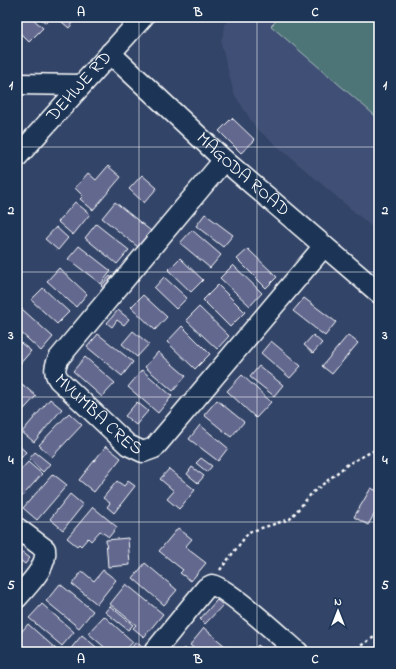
<svg xmlns="http://www.w3.org/2000/svg" width="396" height="669" font-family="'Indie Flower',sans-serif">
  <style>
    .built { fill: #414f74 }
    .garden { fill: #4e7477; stroke: #a6babb }
    .building { fill: #63688f; stroke: #fff }
    .lines { fill: none; stroke-linecap: round; stroke-linejoin: round }
    .minor-casing { stroke: #fff; stroke-width: 23 }
    .path { stroke: #fff; stroke-width: 2.5; stroke-dasharray: 3 3; stroke-linecap: butt }
    .minor { stroke: #1d3557; stroke-width: 20 }
    .grid { fill: none; stroke: #fff; stroke-width: 1; stroke-opacity: 0.55 }
    .labels { text-anchor: middle; dominant-baseline: central; stroke-width: 3; stroke-linejoin: round; paint-order: stroke }
    .street-label { font-size: 18px; fill: #fff; stroke: #1d3557 }
    .neatline { fill: none; stroke: #fff; stroke-width: 1.5 }
    .grid-label { font-size: 13px; text-anchor: middle; font-weight: bold; fill: #fff }
  </style>
  <rect width="100%" height="100%" fill="#324468"/>
  <filter id="ink" filterUnits="userSpaceOnUse"><feTurbulence type="fractalNoise" baseFrequency=".025" numOctaves="2"/><feDisplacementMap in="SourceGraphic" scale="8" xChannelSelector="R" yChannelSelector="G"/><feConvolveMatrix kernelMatrix="1 2 1 2 8 2 1 2 1" color-interpolation-filters="sRGB"/></filter>
  <g filter="url(#ink)">
    <polygon class="built" points="227,17 379,17 379,233 256,128 234,94 221,43"/>
    <polygon class="garden" points="280,17 379,17 379,119 271,26"/>
    <g class="building">
      <polygon points="25,17 31,17 43,28 29,42 17,30 17,26"/>
      <polygon points="39,17 50,17 51,18 46,23"/>
      <polygon points="56,17 78,17 69,28"/>
      <polygon points="232,118 255,140 241,153 219,131"/>
      <polygon points="108,166 121,177 93,210 80,199 83,196 75,188 88,173 96,180"/>
      <polygon points="142,175 157,188 144,203 129,189"/>
      <polygon points="75,202 90,214 73,235 58,222"/>
      <polygon points="115,202 151,231 138,247 102,218"/>
      <polygon points="205,214 233,235 223,247 196,226"/>
      <polygon points="96,224 129,250 117,264 85,238"/>
      <polygon points="56,227 68,238 58,250 45,239"/>
      <polygon points="192,230 221,255 210,268 180,243"/>
      <polygon points="79,246 111,271 101,284 68,259"/>
      <polygon points="248,249 277,277 266,288 237,259"/>
      <polygon points="180,258 203,280 191,292 168,270"/>
      <polygon points="233,265 262,293 250,306 220,278"/>
      <polygon points="59,268 87,294 76,307 47,281"/>
      <polygon points="110,276 116,281 108,291 101,286"/>
      <polygon points="164,277 187,298 176,309 154,288"/>
      <polygon points="218,285 245,312 230,327 203,300"/>
      <polygon points="43,288 69,312 57,324 31,300"/>
      <polygon points="143,295 167,317 155,330 131,307"/>
      <polygon points="304,298 336,322 325,336 293,311"/>
      <polygon points="199,307 229,336 217,349 186,320"/>
      <polygon points="22,309 53,337 41,351 17,329 17,314"/>
      <polygon points="118,310 129,319 124,325 117,320 112,327 107,323"/>
      <polygon points="182,326 210,354 195,369 167,342"/>
      <polygon points="133,331 149,344 137,357 122,344"/>
      <polygon points="98,334 133,362 122,376 87,347"/>
      <polygon points="313,335 322,343 313,353 304,345"/>
      <polygon points="348,335 358,343 332,374 322,366"/>
      <polygon points="17,340 31,351 19,365 17,364"/>
      <polygon points="271,341 301,366 290,378 261,353"/>
      <polygon points="158,352 186,376 173,391 145,367"/>
      <polygon points="85,357 115,383 102,397 73,371"/>
      <polygon points="259,366 283,385 274,396 250,377"/>
      <polygon points="142,370 172,396 158,413 128,387"/>
      <polygon points="242,375 271,402 256,418 227,391"/>
      <polygon points="22,384 36,396 17,417 17,390"/>
      <polygon points="50,399 62,409 34,442 22,432"/>
      <polygon points="217,400 244,422 231,437 204,415"/>
      <polygon points="137,402 148,411 136,425 125,416"/>
      <polygon points="69,413 82,425 52,457 39,445"/>
      <polygon points="200,425 228,448 218,461 189,439"/>
      <polygon points="17,444 26,452 17,463"/>
      <polygon points="106,446 121,458 94,492 79,480"/>
      <polygon points="35,452 50,464 43,472 29,459"/>
      <polygon points="201,458 212,466 207,472 196,463"/>
      <polygon points="28,462 42,474 17,502 17,474"/>
      <polygon points="192,467 204,476 198,483 187,474"/>
      <polygon points="169,469 195,490 179,509 167,499 174,491 160,479"/>
      <polygon points="53,474 67,485 37,520 23,508"/>
      <polygon points="117,481 124,486 128,481 135,486 114,513 107,507 110,503 103,498"/>
      <polygon points="371,488 379,492 379,506 368,525 354,517"/>
      <polygon points="70,494 83,505 63,530 50,519"/>
      <polygon points="93,507 117,527 109,537 100,531 91,541 88,538 81,546 79,544 77,546 67,538"/>
      <polygon points="178,528 192,539 185,547 206,563 191,581 180,573 183,570 159,551"/>
      <polygon points="128,538 130,565 108,567 106,540"/>
      <polygon points="17,548 30,558 25,564 17,558"/>
      <polygon points="145,563 177,590 164,605 133,578"/>
      <polygon points="103,570 116,580 97,604 72,584 82,571 94,581"/>
      <polygon points="60,584 93,611 79,628 46,601"/>
      <polygon points="126,584 163,614 144,637 133,628 136,625 110,604"/>
      <polygon points="217,600 223,605 205,624 200,619"/>
      <polygon points="42,604 74,632 62,646 29,618"/>
      <polygon points="110,606 133,625 128,630 105,612"/>
      <polygon points="104,616 133,642 124,652 110,652 88,633"/>
      <polygon points="28,624 56,649 53,652 30,652 17,641 17,637"/>
      <polygon points="204,628 232,652 198,652 190,645"/>
      <polygon points="82,635 102,652 68,652"/>
      <polygon points="136,642 143,647 139,652 128,652"/>
      <polygon points="258,645 267,652 252,652"/>
      <polygon points="184,648 189,652 180,652"/>
    </g>
    <g class="lines">
      <g class="minor-casing">
        <g id="minor">
          <path id="s1" d="M110,53L224,160L379,293"/>
          <polyline points="17,84 81,85"/>
          <path id="s2" d="M17,157L143,17"/>
          <path id="s3" d="M224,160L59,358C55,366 53,372 59,380L128,445L143,452L154,448L324,246"/>
          <path d="M17,528L45,549C48,567 28,585 17,598"/>
          <path d="M154,652L206,588L212,585C228,588 283,639 298,652"/>
        </g>
      </g>
      <g class="path">
        <polyline points="220,570 249,532 290,519 312,493 348,464 373,451 379,451"/>
        <polyline points="351,652 379,634"/>
      </g>
      <use href="#minor" class="minor"/>
    </g>
  </g>
  <path class="grid" d="M139,17V652M257,17V652M17,147H379M17,272H379M17,397H379M17,522H379"/>
  <g class="labels">
    <g class="street-label">
      <text stroke="none"><textPath href="#s2" startOffset="94">DEHWE RD</textPath></text>
      <text stroke="none"><textPath href="#s1" startOffset="180">MAGODA ROAD</textPath></text>
      <text stroke="none"><textPath href="#s3" startOffset="334">MVUMBA CRES</textPath></text>
    </g>
  </g>
  <rect width="396" height="669" fill="none" stroke="#1d3557" stroke-width="44"/>
  <g transform="translate(338 611)" stroke="#1d3557" stroke-width="3" paint-order="stroke">
  <path d="M0-3L7 15L0 10L-7 15Z" fill="#ffffff"/>
  <text y="-6" font-size="11" font-weight="bold" text-anchor="middle" fill="#ffffff">N</text>
  </g>
  <rect x="22" y="22" width="352" height="625" class="neatline"/>
  <g class="grid-label">
    <text x="81" y="16">A</text>
    <text x="198" y="16">B</text>
    <text x="315" y="16">C</text>
    <text x="11" y="89">1</text>
    <text x="385" y="89">1</text>
    <text x="11" y="214">2</text>
    <text x="385" y="214">2</text>
    <text x="11" y="339">3</text>
    <text x="385" y="339">3</text>
    <text x="11" y="464">4</text>
    <text x="385" y="464">4</text>
    <text x="11" y="589">5</text>
    <text x="385" y="589">5</text>
    <text x="81" y="663">A</text>
    <text x="198" y="663">B</text>
    <text x="315" y="663">C</text>
  </g>
</svg>
